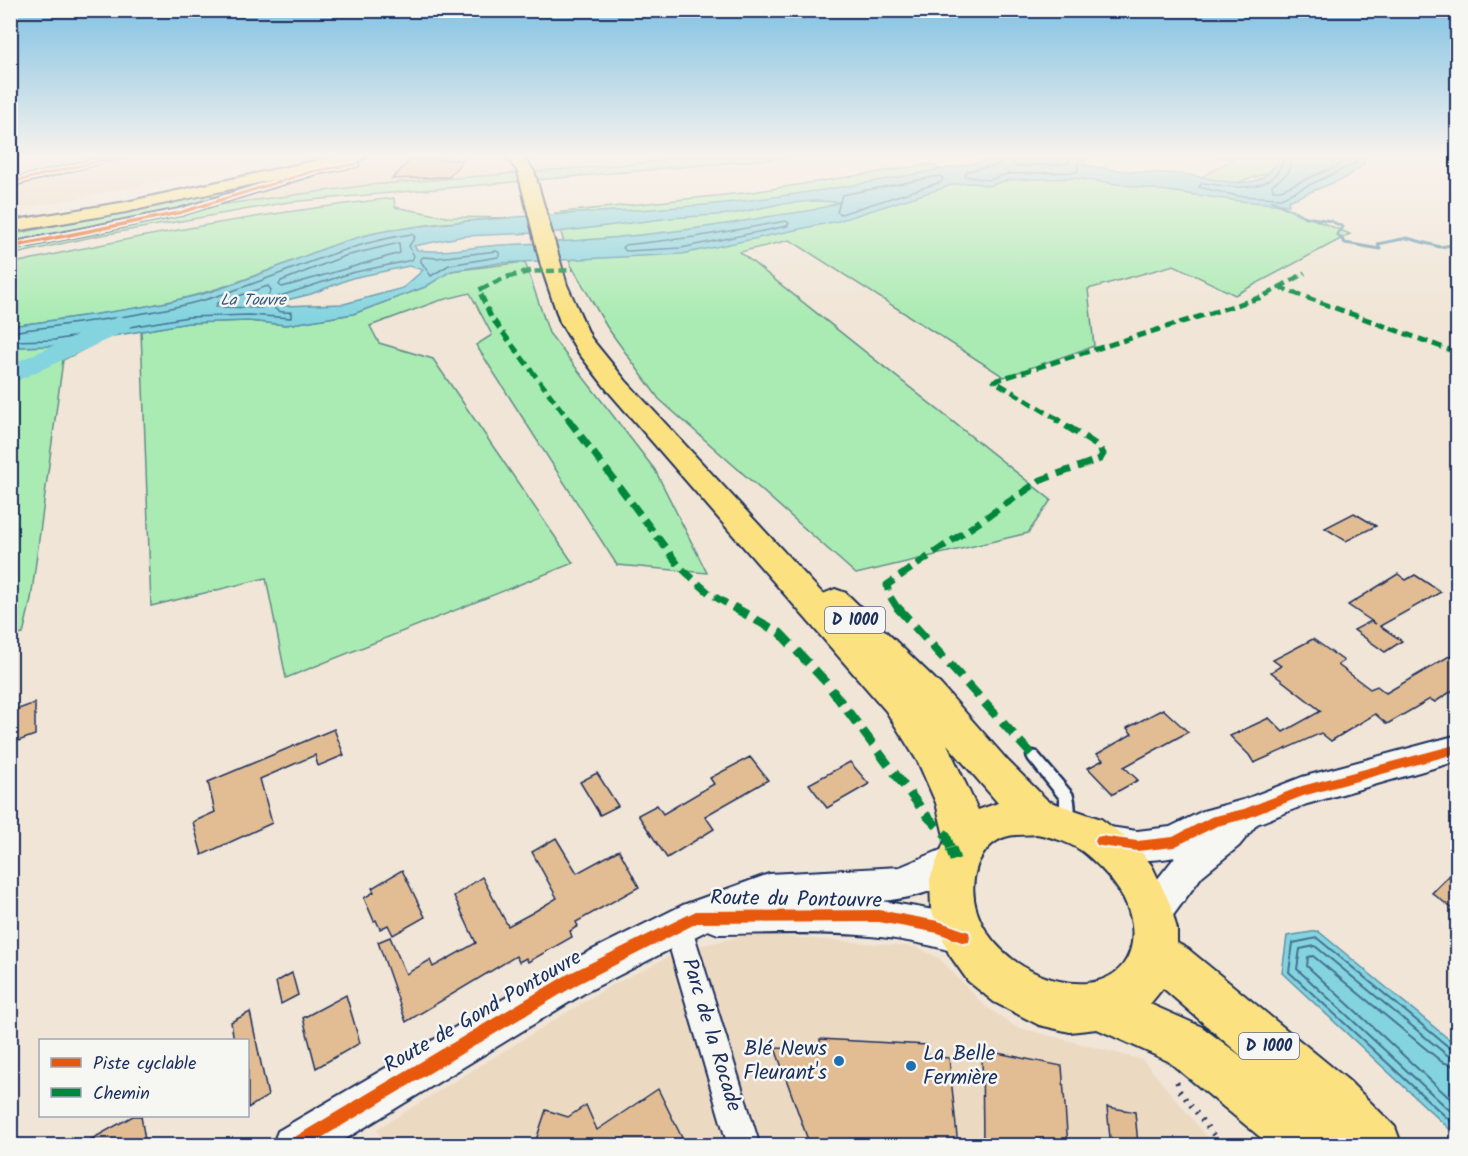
<svg xmlns="http://www.w3.org/2000/svg" width="1468" height="1156" font-family="Kalam,sans-serif">
  <style>
    .built { fill: #ecd9c2 }
    .green { fill: #aaebb3; stroke: #628d88; stroke-width: 1.5 }
    .water { fill: #84d4df; stroke: #5a92ab; stroke-width: 1.5; fill-rule: evenodd }
    .lines { fill: none; stroke-linecap: round; stroke-linejoin: round }
    .shore-far1 { stroke: #457192; stroke-width: 1.5 }
    .shore { stroke: #457192; stroke-width: 2 }
    .stream { stroke: #5a92ab; stroke-width: 3 }
    .river { fill: #84d4df; fill-rule: evenodd }
    .building { fill: #e2bd93; stroke: #1b2f5e; stroke-width: 1.5 }
    .service-casing { stroke: #1b2f5e; stroke-width: 5 }
    .minor-casing { stroke: #1b2f5e; stroke-width: 4 }
    .tertiary-casing { stroke: #1b2f5e; stroke-width: 4 }
    .primary-casing { stroke: #1b2f5e; stroke-width: 4 }
    .path { stroke: #1b2f5e; stroke-width: 5; stroke-dasharray: 2 7; stroke-linecap: butt }
    .service { fill: #f6f6f2; fill-rule: evenodd }
    .minor { fill: #f6f6f2; fill-rule: evenodd }
    .tertiary { fill: #f6f6f2; fill-rule: evenodd }
    .primary { fill: #fbe180; fill-rule: evenodd }
    .quiet-far4 { stroke: #00873e; stroke-width: 4.5; stroke-dasharray: 8 4.5; stroke-linecap: butt }
    .quiet-far3 { stroke: #00873e; stroke-width: 5; stroke-dasharray: 10 5; stroke-linecap: butt }
    .quiet-far2 { stroke: #00873e; stroke-width: 7; stroke-dasharray: 14 7; stroke-linecap: butt }
    .quiet-far1 { stroke: #00873e; stroke-width: 9; stroke-dasharray: 17 9; stroke-linecap: butt }
    .quiet { stroke: #00873e; stroke-width: 11; stroke-dasharray: 22 11; stroke-linecap: butt }
    .cycleway-casing { stroke: #f6f6f2; stroke-width: 4 }
    .cycleway { fill: #e8590c; fill-rule: evenodd }
    .poi-dot { fill: #1f6fb2; stroke: #f6f6f2; stroke-width: 2 }
    .labels { text-anchor: middle; dominant-baseline: central; stroke-width: 5; stroke-linejoin: round; paint-order: stroke }
    .far-water-label { font-size: 16px; font-style: italic; fill: #35587e; stroke: #f6f6f2 }
    .shield { fill: #f6f6f2; stroke: #5d6b8a; stroke-width: 1.5 }
    .shield-label { font-size: 16px; font-weight: bold; fill: #1b2f5e }
    .near-street-label { font-size: 21px; fill: #1b2f5e; stroke: #f6f6f2 }
    .near-poi-label { font-size: 21px; fill: #1b2f5e; stroke: #f6f6f2; text-anchor: end }
  </style>
  <rect width="100%" height="100%" fill="#f0e5d6"/>
  <filter id="ink" filterUnits="userSpaceOnUse"><feTurbulence type="fractalNoise" baseFrequency=".0167" numOctaves="2"/><feDisplacementMap in="SourceGraphic" scale="12" xChannelSelector="R" yChannelSelector="G"/><feConvolveMatrix kernelMatrix="1 2 1 2 8 2 1 2 1" color-interpolation-filters="sRGB"/></filter>
  <g filter="url(#ink)">
    <g class="built">
      <polygon points="11,156 693,156 667,158 666,161 369,185 181,210 254,187 269,160 11,211"/>
      <polygon points="753,934 917,947 940,959 984,1005 1016,1027 1143,1060 1214,1145 384,1146 377,1129 610,986 685,949"/>
    </g>
    <g class="green">
      <polygon points="693,156 805,156 289,202 96,236 11,255 10,250 218,205 369,185 665,161 666,158"/>
      <polygon points="1216,156 1281,156 1277,170 1230,185 1350,234 1235,295 1174,265 1088,289 1094,346 1004,377 790,240 740,252 1051,500 1028,533 856,574 659,399 607,327 571,265 555,213 752,192 931,164 948,173 1193,182 1233,159"/>
      <polygon points="256,184 254,187 181,210 11,245 10,235"/>
      <path d="M394,198L395,207L447,217L511,218C454,222 394,225 340,244C294,259 250,280 203,293C141,311 74,317 11,326L10,264C138,235 264,213 394,198Z"/>
      <polygon points="525,262 549,333 655,470 707,573 617,565 476,345 492,335 470,293 438,301 370,326 379,343 433,359 573,563 286,678 266,578 151,606 141,331 188,323 248,321 286,325 353,314 425,287 450,271"/>
      <polygon points="108,337 63,360 31,599 23,634 11,636 11,347 55,346"/>
    </g>
    <g class="water">
      <path d="M1038,156H1089L1083,164C1115,172 1147,172 1180,174C1203,175 1232,187 1254,181C1265,178 1277,166 1280,156H1364V164L1345,178L1288,201L1289,205L1239,201L1074,178L1008,180L989,186L974,183L955,184L838,221L682,254L500,263L451,271L425,287L353,314L286,325L248,321L188,323L55,346L11,347V326C74,317 140,310 202,294C266,277 327,240 391,230C487,216 584,214 679,207C789,199 894,178 1001,158C1013,156 1026,159 1038,156ZM814,201L840,202C815,212 787,213 761,218C675,234 590,241 503,245C474,246 446,254 417,250L414,246L464,236L558,232L671,218L732,214L780,204ZM409,266L423,270L403,288L344,304L282,306L275,303L311,294L352,278Z"/>
      <polygon points="1318,931 1457,1046 1457,1136 1282,973 1287,936"/>
    </g>
    <g class="lines">
      <g class="shore-far1">
        <polyline points="1006,156 1002,164 967,171 965,176 989,180 1007,174 1077,172 1080,156"/>
        <polyline points="1014,156 1013,164 1016,166 1067,164 1071,156"/>
        <path d="M1285,156C1273,197 1235,187 1202,183L1199,187L1238,196L1281,198L1350,166L1356,163L1357,156"/>
        <polyline points="1293,156 1288,173 1272,185 1273,190 1281,190 1339,165 1349,156"/>
        <polygon points="939,176 943,178 941,182 841,214 837,212 842,195"/>
        <polygon points="786,221 789,223 787,226 681,248 626,251 623,248 625,245 695,237"/>
        <polygon points="399,243 400,253 297,283 282,287 279,285 281,281 345,256"/>
        <polygon points="497,251 500,254 498,257 449,265 431,276 420,260 423,257 437,258"/>
        <polygon points="268,286 271,290 262,308 216,307 217,303"/>
        <path d="M10,332C74,323 141,317 204,300C274,280 339,244 412,234L415,237L409,246L414,256L412,260L351,273L274,298L271,303C275,312 282,313 291,312V318L249,315L188,317L54,340L10,341"/>
      </g>
      <g class="shore">
        <polyline points="1458,1051 1451,1049 1317,938 1293,943 1289,972 1458,1128"/>
        <polyline points="1458,1058 1447,1055 1315,946 1300,949 1297,969 1458,1118"/>
        <polyline points="1458,1067 1442,1062 1313,956 1308,957 1307,966 1458,1106"/>
      </g>
      <polyline class="stream" points="1272,201 1306,217 1331,221 1343,227 1337,234 1345,243 1380,249 1378,244 1407,238 1440,247 1458,244"/>
      <polygon class="river" points="119,316 128,318 132,324 128,330 10,384 10,365"/>
    </g>
    <g class="building">
      <polygon points="411,159 463,160 449,177 392,179"/>
      <polygon points="1354,513 1376,526 1346,541 1325,528"/>
      <polygon points="1398,574 1406,580 1415,575 1441,592 1380,626 1402,641 1385,652 1354,630 1371,621 1376,624 1348,605"/>
      <polygon points="1313,639 1344,661 1338,665 1370,689 1377,686 1386,693 1458,651 1458,687 1435,702 1430,699 1387,724 1375,714 1331,741 1321,733 1254,763 1249,755 1230,736 1269,718 1283,732 1321,711 1271,672 1281,666 1273,660"/>
      <polygon points="35,703 35,735 10,744 10,712"/>
      <polygon points="1163,709 1188,732 1124,767 1138,780 1113,794 1088,768 1103,760 1097,754 1132,734 1127,728"/>
      <polygon points="334,729 344,755 318,766 315,755 260,779 272,823 202,855 193,822 215,812 208,782"/>
      <polygon points="750,757 768,780 705,816 714,829 667,858 638,815 657,805 663,814 714,784 710,778"/>
      <polygon points="850,762 869,784 827,808 809,784"/>
      <polygon points="597,773 618,806 600,815 580,782"/>
      <polygon points="556,838 577,873 619,850 639,887 576,922 578,926 570,931 572,937 528,962 526,958 519,962 516,956 406,1022 378,942 390,937 406,974 430,960 433,967 476,943 454,896 482,877 508,926 532,913 557,898 532,852"/>
      <polygon points="1458,867 1458,913 1432,893"/>
      <polygon points="402,870 425,917 393,935 388,925 380,929 376,920 374,921 364,898 374,892 372,888"/>
      <polygon points="292,973 298,995 281,1004 276,982"/>
      <polygon points="346,995 360,1043 316,1068 303,1018"/>
      <polygon points="250,1012 268,1096 248,1108 248,1041 234,1041 231,1022"/>
      <polygon points="820,1039 927,1045 928,1056 949,1058 958,1146 808,1140 775,1048 820,1050"/>
      <polygon points="982,1050 1062,1066 1068,1146 983,1146"/>
      <polygon points="658,1089 686,1146 534,1146 546,1110 568,1117 586,1105 597,1130"/>
      <polygon points="1107,1107 1135,1112 1138,1145 1110,1138"/>
      <polygon points="133,1116 141,1116 146,1146 79,1146"/>
    </g>
    <g class="lines">
      <g class="service-casing">
        <path id="service" d="M1033,751L1037,752L1072,793C1075,801 1076,818 1072,826L1067,828L1062,826L1060,822V799L1029,760L1027,756L1029,752Z"/>
      </g>
      <g class="minor-casing">
        <g id="minor">
          <polygon points="110,156 127,156 10,186 10,180"/>
          <polygon points="355,161 358,162 358,166 316,174 181,215 10,250 10,243 179,209 310,169"/>
          <polygon points="677,911 687,915 691,925 760,1146 728,1146 663,925 667,915"/>
        </g>
      </g>
      <g class="tertiary-casing">
        <g id="tertiary">
          <path d="M1458,735V761L1307,804L1257,824L1239,846L1202,876L1166,925L1153,930L1140,925L1135,913L1140,901L1175,857C1147,862 1118,862 1091,852L1086,841L1091,830L1103,826L1137,831L1170,827L1203,811L1243,800L1302,777Z"/>
          <path d="M955,844L967,849L972,860C960,888 909,899 881,901L934,910L977,924L982,937L977,950L964,955C883,928 802,933 718,934L708,930L586,992L334,1146H272L278,1131L560,966L683,905L769,874L900,867Z"/>
        </g>
      </g>
      <g class="primary-casing">
        <g id="primary">
          <polygon points="337,156 367,156 359,161 126,212 10,232 10,221 126,202"/>
          <path d="M506,156H522L534,171L567,285L591,338L626,381L823,594L835,589L846,593L941,685L1008,761L1048,801L1101,819L1136,845L1152,866L1170,904L1177,929V943L1188,949L1349,1081L1395,1127L1402,1146H1339L1337,1143L1338,1146H1271L1168,1061L1097,1029L1070,1032L1039,1025L994,1002L968,981L949,954L931,909L930,879L945,840L936,803L918,762L886,711L608,391L578,352L560,322L541,266L518,172ZM947,744L998,803L978,810ZM1037,834C1055,838 1073,843 1087,855C1101,867 1114,881 1123,897C1142,934 1134,978 1087,983C1027,988 956,929 977,866C982,853 992,841 1005,837C1015,834 1027,835 1037,834ZM1163,988L1245,1059L1202,1027L1150,1004Z"/>
        </g>
      </g>
      <polyline class="path" points="1177,1082 1179,1090 1222,1146"/>
      <use href="#service" class="service"/>
      <use href="#minor" class="minor"/>
      <use href="#tertiary" class="tertiary"/>
      <use href="#primary" class="primary"/>
      <polyline class="quiet-far4" points="522,272 573,270"/>
      <g class="quiet-far3">
        <polyline points="531,271 504,278 479,290 491,317 569,420"/>
        <polyline points="1278,287 1458,353"/>
        <polyline points="1059,420 994,381 1262,297 1305,273"/>
      </g>
      <g class="quiet-far2">
        <polyline points="568,419 680,567 710,594 736,609"/>
        <polyline points="898,609 889,595 887,585 1041,480 1100,459 1103,454 1099,447 1056,419"/>
      </g>
      <g class="quiet-far1">
        <polyline points="733,607 780,633 825,681 927,816 946,835 951,849"/>
        <polyline points="897,607 1033,756"/>
      </g>
      <polyline class="quiet" points="951,848 955,860"/>
      <g class="cycleway-casing">
        <g id="cycleway">
          <polygon points="116,156 124,156 10,184 10,181"/>
          <polygon points="355,163 357,165 315,172 181,214 10,249 10,245 180,211 312,170"/>
          <polygon points="1458,744 1458,753 1303,796 1245,819 1217,826 1174,847 1137,851 1101,846 1097,845 1095,841 1097,837 1101,836 1137,841 1173,837 1211,817 1244,809 1302,786"/>
          <polygon points="879,910 938,921 969,932 970,937 969,942 964,943 938,933 879,922 697,923 578,984 308,1146 286,1146 288,1141 568,974 696,911"/>
        </g>
      </g>
      <use href="#cycleway" class="cycleway"/>
    </g>
  </g>
  <linearGradient id="sky" x2="0" y2="1"><stop stop-color="#80c1e4"/><stop offset="0.49" stop-color="#f8f3ed"/><stop offset="1" stop-color="#f8f3ed" stop-opacity="0"/></linearGradient>
  <rect width="1468" height="318" fill="url(#sky)"/>
  <g class="poi-dot">
    <circle cx="839" cy="1061" r="6"/>
    <circle cx="911" cy="1066" r="6"/>
  </g>
  <g class="labels">
    <g class="far-water-label">
      <text x="253" y="300">La Touvre</text>
    </g>
    <g class="shield">
      <rect x="825" y="607" width="60" height="26" rx="4.5"/>
      <rect x="1239" y="1033" width="60" height="26" rx="4.5"/>
    </g>
    <g class="shield-label">
      <text x="855" y="620">D 1000</text>
      <text x="1269" y="1046">D 1000</text>
    </g>
    <g class="near-street-label">
      <text transform="translate(796 900) rotate(1)">Route du Pontouvre</text>
      <text transform="translate(483 1012) rotate(-30)">Route de Gond Pontouvre</text>
      <text transform="translate(711 1035) rotate(73)">Parc de la Rocade</text>
    </g>
    <g class="near-poi-label">
      <text x="827" y="1049">Blé News<tspan x="827" dy="24">Fleurant's</tspan></text>
      <text x="923" y="1054" text-anchor="start">La Belle<tspan x="923" dy="24">Fermière</tspan></text>
    </g>
  </g>
  <rect width="1468" height="1156" fill="none" stroke="#f6f6f2" stroke-width="36"/>
  <rect x="18" y="18" width="1432" height="1120" fill="none" stroke="#1b2f5e" stroke-width="2" filter="url(#ink)"/>
  <rect x="39" y="1039" width="210" height="78" fill="#f6f6f2" stroke="#9ea6b7" stroke-width="1.5"/>
  <rect x="51" y="1058" width="30" height="9" fill="#e8590c" stroke="#9ea6b7" stroke-width="1.5"/>
  <text x="93" y="1069" font-size="18" fill="#1b2f5e">Piste cyclable</text>
  <rect x="51" y="1088" width="30" height="9" fill="#00873e" stroke="#9ea6b7" stroke-width="1.5"/>
  <text x="93" y="1099" font-size="18" fill="#1b2f5e">Chemin</text>
</svg>
